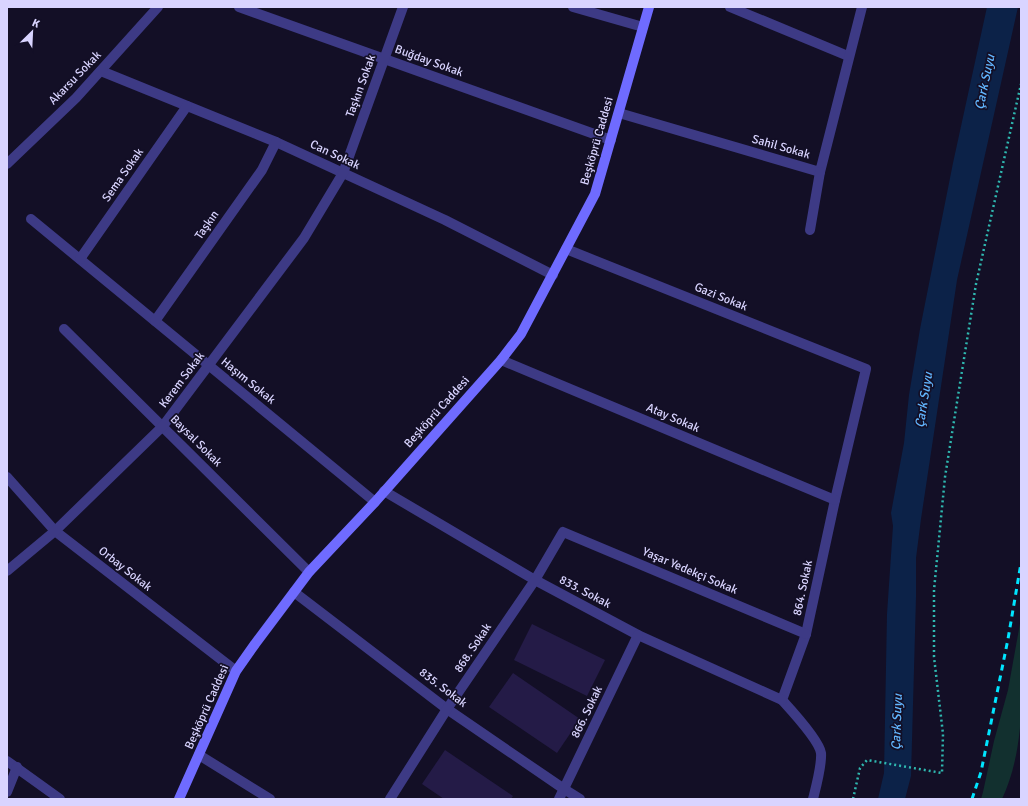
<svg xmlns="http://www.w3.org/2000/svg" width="1028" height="806" font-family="Signika,sans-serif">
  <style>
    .green { fill: #12302f }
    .water { fill: #0c2248 }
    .building { fill: #241b47 }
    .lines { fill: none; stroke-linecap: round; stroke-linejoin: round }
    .path { stroke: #2fb8b0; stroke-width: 2.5; stroke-dasharray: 2 3; stroke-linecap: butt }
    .minor { stroke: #3d3a85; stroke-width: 10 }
    .secondary { stroke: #6f6bff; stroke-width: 10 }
    .rail { stroke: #00e5ff; stroke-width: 3; stroke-dasharray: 6 5; stroke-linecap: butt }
    .labels { text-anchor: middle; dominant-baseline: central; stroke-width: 3.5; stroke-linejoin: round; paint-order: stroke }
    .street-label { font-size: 12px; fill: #d9d4ff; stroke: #130f26 }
    .water-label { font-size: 13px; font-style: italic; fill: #62b6ff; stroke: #130f26 }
  </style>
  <rect width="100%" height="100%" fill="#130f26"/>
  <path class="green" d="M1021,618C1021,679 1028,743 1002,799H981L983,792L994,741L1008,690Z"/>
  <polygon class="water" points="987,7 1018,7 957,280 921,519 916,558 916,597 911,776 905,799 878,799 884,773 887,614 893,526 891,513 904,443 909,395 920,329 953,163"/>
  <g class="building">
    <polygon points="532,624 605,660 587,696 514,660"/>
    <polygon points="513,673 580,719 557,753 489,707"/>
    <polygon points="445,750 513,796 511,799 444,799 422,784"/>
  </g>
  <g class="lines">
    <polyline class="path" points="853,799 860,768 867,760 942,773 943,734 934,657 934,590 945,477 976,284 1021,84"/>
    <g class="minor">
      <polyline points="239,7 611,140"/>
      <polyline points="573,7 643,27"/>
      <polyline points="730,7 848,56"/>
      <polyline points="101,71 276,142 445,220 553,275"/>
      <polyline points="619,113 820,172 862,7"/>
      <polyline points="7,164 76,98 158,7"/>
      <polyline points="31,219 375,502"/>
      <polyline points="810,230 820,172"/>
      <path d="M566,249L866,369L835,500L806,634L782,700C792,711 819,740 821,753C822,765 816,787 813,799"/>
      <polyline points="80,259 187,106"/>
      <polyline points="155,321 262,170 276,142"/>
      <polyline points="64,329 309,572"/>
      <polyline points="501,360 835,500"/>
      <polyline points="7,477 55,531 236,671"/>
      <polyline points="384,491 535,580 638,635 782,700"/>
      <polyline points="7,571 55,531 163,426 304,238 343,173 403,7"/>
      <polyline points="294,592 447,709 564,789 580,799"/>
      <polyline points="199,755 270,799"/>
      <polyline points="7,761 60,799"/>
      <polyline points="7,792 17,767"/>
      <polyline points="390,799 447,709 535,580 563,532 806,634"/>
      <polyline points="559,799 638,635"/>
    </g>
    <polyline class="secondary" points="179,799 236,671 255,644 309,572 375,502 501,360 521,334 595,194 649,7"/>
    <polyline class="rail" points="972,799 981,772 1008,639 1021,563"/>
  </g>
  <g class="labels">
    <g class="street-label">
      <text transform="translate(429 61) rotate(20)">Buğday Sokak</text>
      <text transform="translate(75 78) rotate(-46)">Akarsu Sokak</text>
      <text transform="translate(361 86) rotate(-70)">Taşkın Sokak</text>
      <text transform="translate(597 141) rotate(-74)">Beşköprü Caddesi</text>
      <text transform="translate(781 147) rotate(16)">Sahil Sokak</text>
      <text transform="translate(335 155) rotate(25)">Can Sokak</text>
      <text transform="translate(123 175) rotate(-55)">Sema Sokak</text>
      <text transform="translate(207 225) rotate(-55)">Taşkın</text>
      <text transform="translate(721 297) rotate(22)">Gazi Sokak</text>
      <text transform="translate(182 380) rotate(-53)">Kerem Sokak</text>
      <text transform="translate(248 381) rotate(39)">Haşım Sokak</text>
      <text transform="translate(437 412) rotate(-48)">Beşköprü Caddesi</text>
      <text transform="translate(673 418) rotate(23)">Atay Sokak</text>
      <text transform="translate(196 441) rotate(45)">Baysal Sokak</text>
      <text transform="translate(125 569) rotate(38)">Orbay Sokak</text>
      <text transform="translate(690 571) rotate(23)">Yaşar Yedekçi Sokak</text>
      <text transform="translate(803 588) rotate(-78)">864. Sokak</text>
      <text transform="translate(585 592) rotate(28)">833. Sokak</text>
      <text transform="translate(473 648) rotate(-56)">868. Sokak</text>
      <text transform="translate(443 688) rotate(37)">835. Sokak</text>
      <text transform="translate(207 707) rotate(-66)">Beşköprü Caddesi</text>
      <text transform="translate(587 712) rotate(-64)">866. Sokak</text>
    </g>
    <g class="water-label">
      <text transform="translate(985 82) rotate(-78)">Çark Suyu</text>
      <text transform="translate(924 400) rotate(-81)">Çark Suyu</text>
      <text transform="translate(897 722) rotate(-88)">Çark Suyu</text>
    </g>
  </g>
  <rect width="1028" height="806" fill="none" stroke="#d9d4ff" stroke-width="16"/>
  <g transform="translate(32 32) rotate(24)" stroke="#130f26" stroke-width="3" paint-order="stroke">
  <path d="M0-3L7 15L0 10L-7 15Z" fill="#d9d4ff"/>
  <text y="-6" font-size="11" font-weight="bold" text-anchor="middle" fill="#d9d4ff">K</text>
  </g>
</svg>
